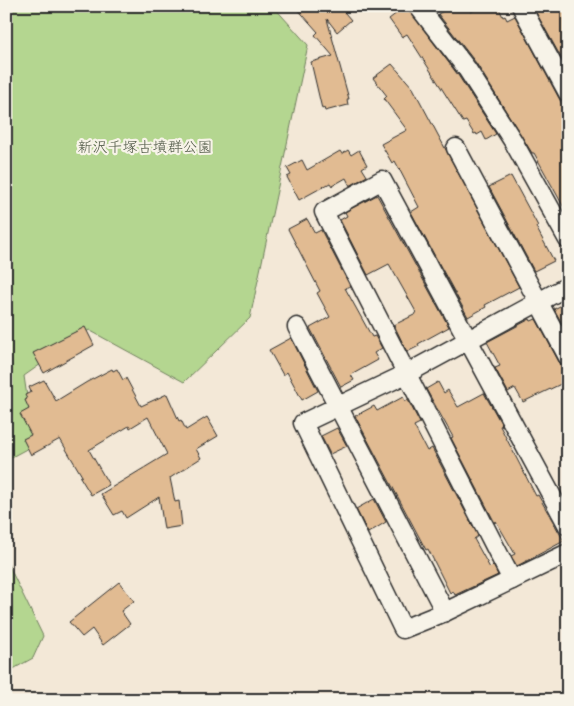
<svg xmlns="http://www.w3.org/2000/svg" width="574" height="706" font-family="Delius,'Klee One',sans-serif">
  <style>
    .green { fill: #b4d690; stroke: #70805e }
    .building { fill: #e1bb92; stroke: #2b2b2b }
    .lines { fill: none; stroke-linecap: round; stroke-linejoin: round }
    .street-casing { stroke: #2b2b2b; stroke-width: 21 }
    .street { stroke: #f7f3e8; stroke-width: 18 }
    .labels { text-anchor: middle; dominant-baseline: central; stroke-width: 4.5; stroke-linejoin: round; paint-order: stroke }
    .park-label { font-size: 15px; fill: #4d5644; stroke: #f7f3e8 }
  </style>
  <rect width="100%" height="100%" fill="#f3e8d7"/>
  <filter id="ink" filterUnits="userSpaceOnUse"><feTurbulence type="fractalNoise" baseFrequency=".02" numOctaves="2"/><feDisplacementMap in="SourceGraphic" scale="10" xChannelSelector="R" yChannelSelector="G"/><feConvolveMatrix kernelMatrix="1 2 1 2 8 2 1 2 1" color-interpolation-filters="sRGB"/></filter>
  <g filter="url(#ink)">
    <g class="green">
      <polygon points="6,6 273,6 308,45 250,318 184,382 89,330 24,376 34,445 6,460"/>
      <polygon points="6,560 43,636 33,658 6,673"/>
    </g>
    <g class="building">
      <polygon points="295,6 339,6 351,20 337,32 327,19 349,99 347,99 348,105 325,111 324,108 322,109 311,62 333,56 315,35 318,32"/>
      <polygon points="406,6 458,75 496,134 486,140 482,132 477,135 476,133 474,134 466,121 463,122 407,34 402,37 389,19"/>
      <polygon points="452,6 468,6 471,12 482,6 498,6 503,17 505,16 507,20 515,16 568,115 568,215 534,153 532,153 476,63 438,14"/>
      <polygon points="568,6 568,70 533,7"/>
      <polygon points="392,64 413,88 519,287 485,305 486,307 468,317 411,212 419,207 395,161 392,163 381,144 407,130 384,99 387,96 373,78"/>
      <polygon points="348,150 351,155 359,150 367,165 362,168 367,176 350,186 346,178 332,186 330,183 299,200 287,177 291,175 287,168 302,160 307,170 340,151 342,154"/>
      <polygon points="511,176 538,226 536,227 554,261 534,271 489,187"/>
      <polygon points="377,195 449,327 418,344 419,346 407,352 394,325 416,314 415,310 389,264 368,275 340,220 347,216 345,212"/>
      <polygon points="307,219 315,233 321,230 350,286 345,288 372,337 375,336 382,348 374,353 378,360 351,375 354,380 341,387 310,328 330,317 317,293 320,291 288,229"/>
      <polygon points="568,302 568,334 554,309"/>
      <polygon points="530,319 531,321 536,319 559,362 563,366 568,368 568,377 561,381 563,383 523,402 515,388 508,392 495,368 500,366 487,342"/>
      <polygon points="85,327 94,345 44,373 33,353"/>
      <polygon points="291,338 318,391 302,400 287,372 283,375 269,350"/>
      <polygon points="112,369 113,371 117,369 123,380 126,378 141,406 167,394 179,421 181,420 186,430 207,417 218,436 196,449 201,458 170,478 175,502 179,501 182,526 164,529 159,497 126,518 122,511 114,515 101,494 167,454 148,417 130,428 129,426 89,450 109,485 91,495 80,477 82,476 60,439 31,455 23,439 31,435 20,414 29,409 25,400 27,399 25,395 31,392 29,387 44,380 56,401 87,382"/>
      <polygon points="438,382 444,393 448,390 458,407 484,393 502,425 500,426 536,496 538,495 564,541 517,566 511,556 515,554 496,521 495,523 451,438 453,437 426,389"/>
      <polygon points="403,397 405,401 408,400 420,423 414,426 427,451 432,448 478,536 474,539 490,568 493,565 498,575 455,595 453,591 450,593 428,549 426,550 355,416 374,406 377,411"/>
      <polygon points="337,428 347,446 330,454 321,436"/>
      <polygon points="374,499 386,522 368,533 356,509"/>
      <polygon points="119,582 134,601 121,611 130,624 103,645 92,629 82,637 69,622"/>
    </g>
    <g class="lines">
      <g class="street-casing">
        <g id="street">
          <polyline points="418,6 467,69 513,141 568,240"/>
          <polyline points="521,6 568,93"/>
          <polyline points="456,148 568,357"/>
          <polyline points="568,286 406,374 303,423 403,629 445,612 568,553"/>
          <polyline points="297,327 445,612"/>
          <polyline points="512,580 324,212 382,180 568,526"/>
        </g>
      </g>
      <use href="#street" class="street"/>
    </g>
  </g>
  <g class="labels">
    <g class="park-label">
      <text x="145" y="146">新沢千塚古墳群公園</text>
    </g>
  </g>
  <rect width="574" height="706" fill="none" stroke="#f7f3e8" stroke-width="25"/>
  <rect x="12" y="12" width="549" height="681" fill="none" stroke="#2b2b2b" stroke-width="2" filter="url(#ink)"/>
</svg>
